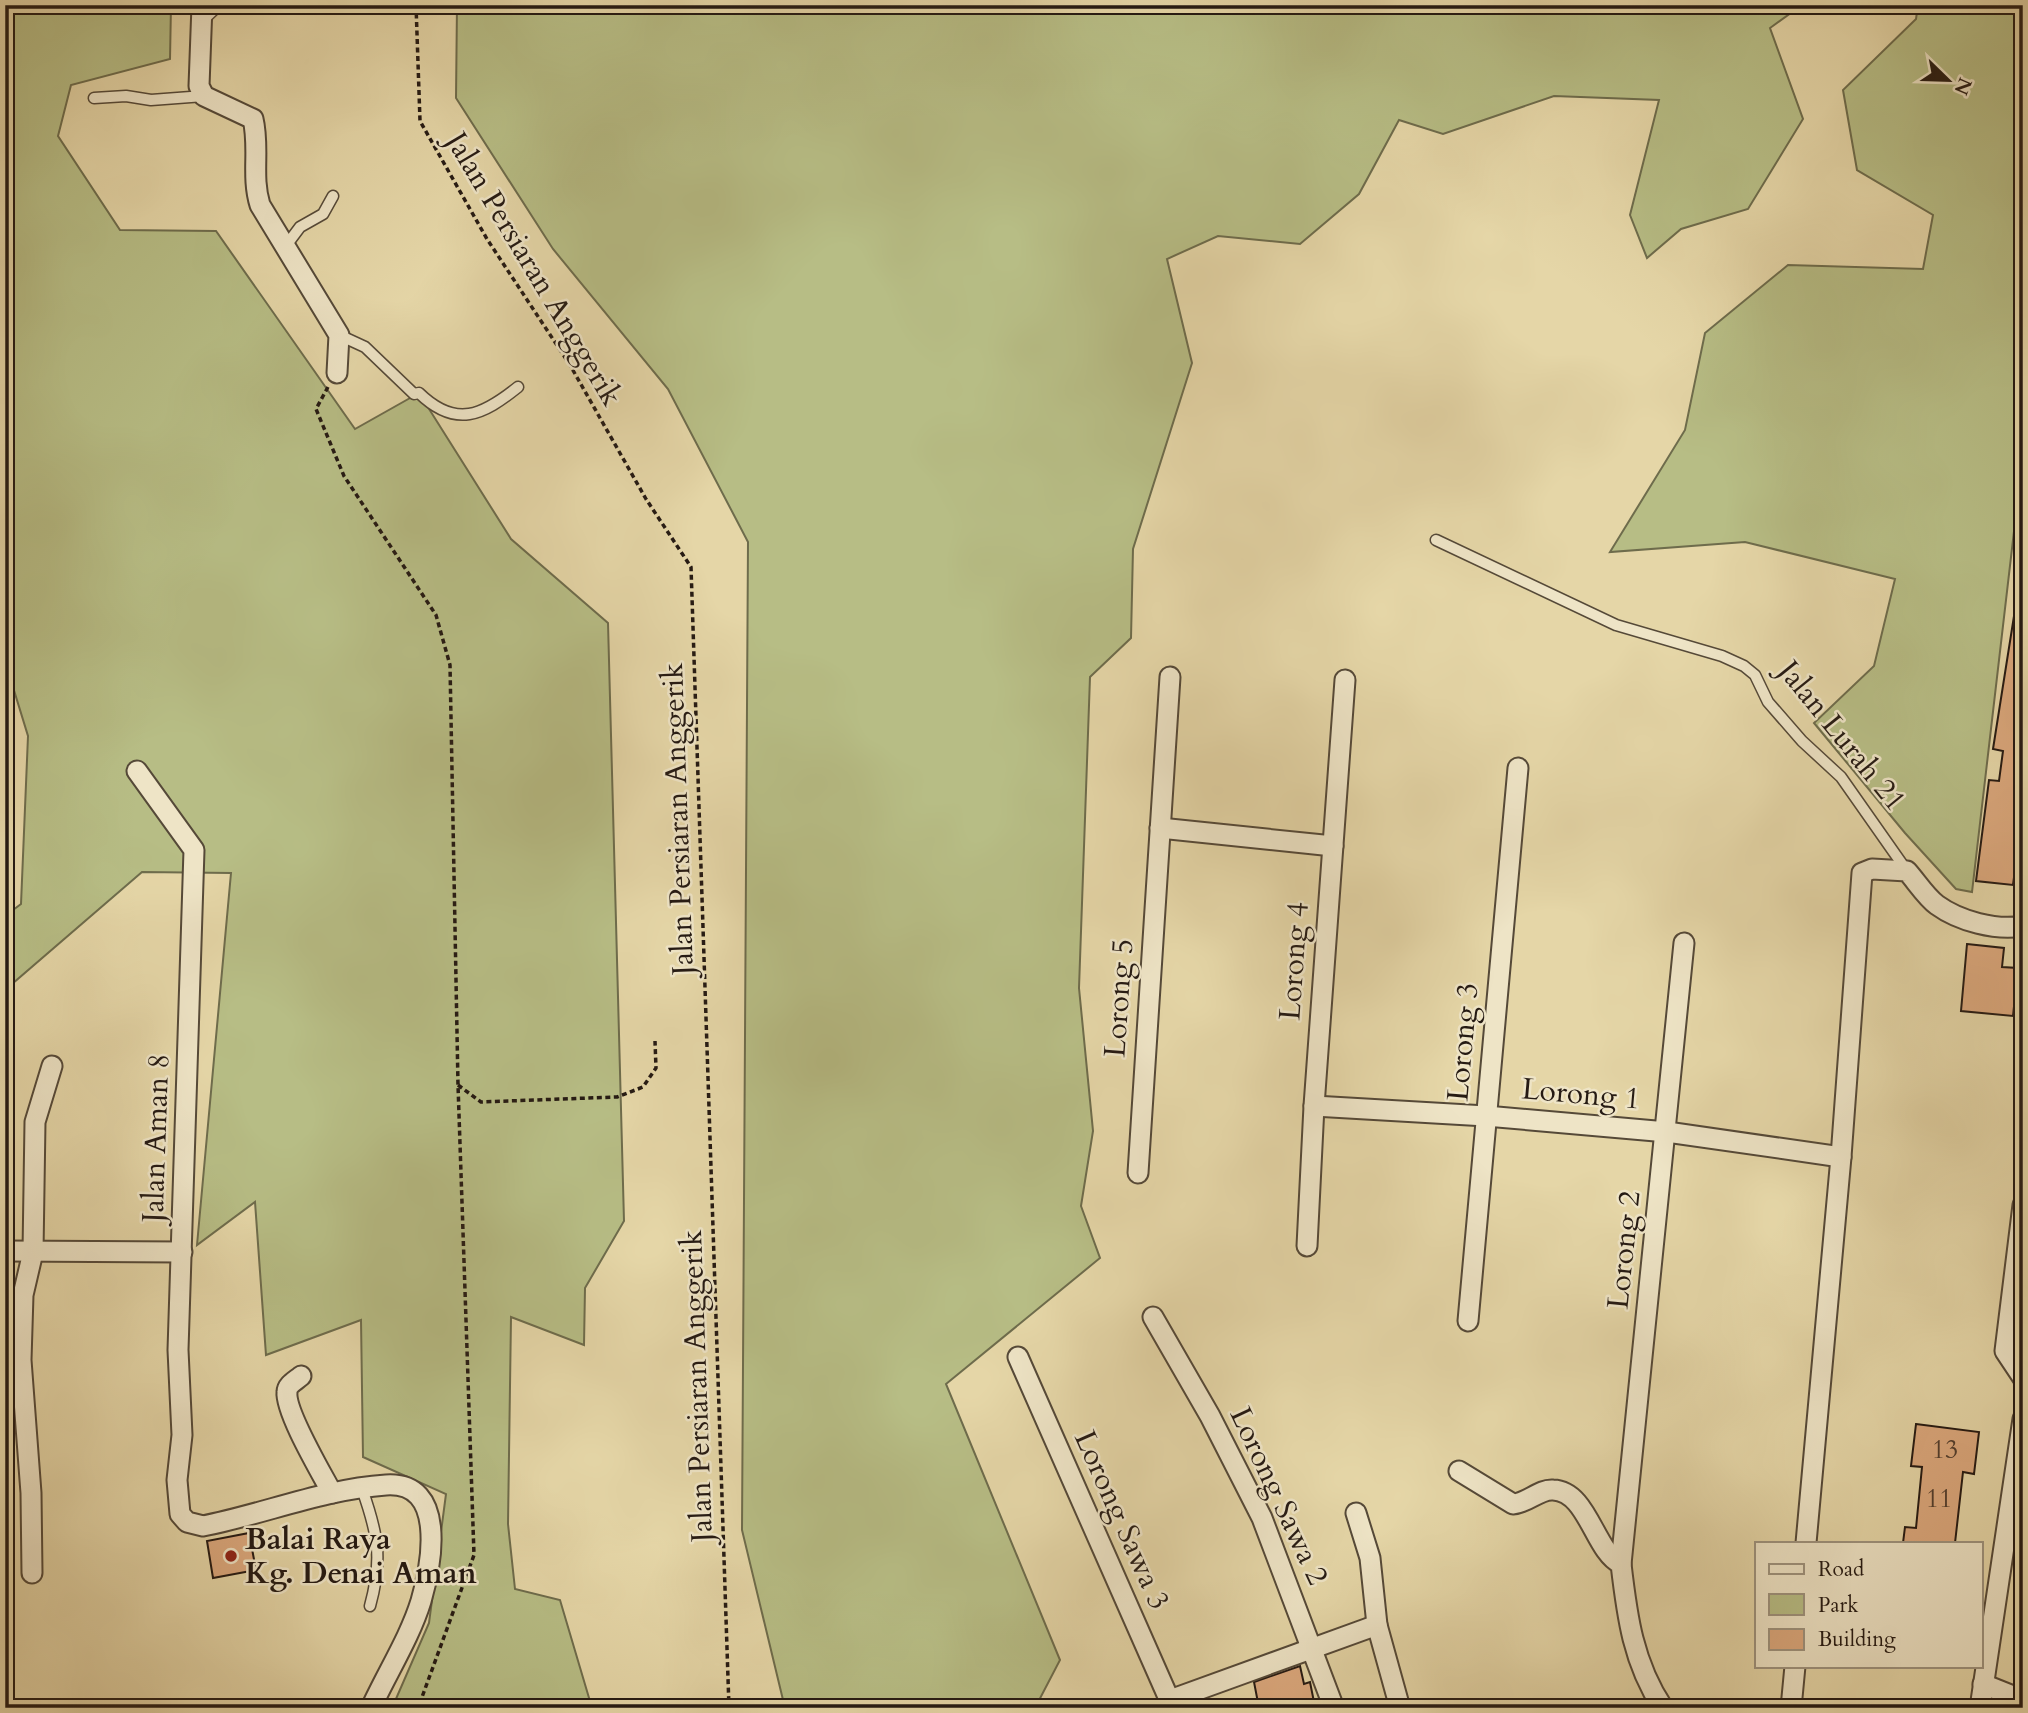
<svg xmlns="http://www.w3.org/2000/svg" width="2028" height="1713" font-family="Cardo,serif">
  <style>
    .green { fill: #b7bd85; stroke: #6e6c4c; stroke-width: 2 }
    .building { fill: #dba87d; stroke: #251a13; stroke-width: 2 }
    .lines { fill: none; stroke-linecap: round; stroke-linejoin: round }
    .service-casing { stroke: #554938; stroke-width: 13 }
    .minor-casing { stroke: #554938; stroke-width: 23 }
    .path { stroke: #251a13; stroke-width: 3.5; stroke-dasharray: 5 3.5; stroke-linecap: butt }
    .service { stroke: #eee4c6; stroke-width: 10 }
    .minor { stroke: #eee4c6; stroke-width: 19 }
    .poi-dot { fill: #8f2418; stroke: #eee4c6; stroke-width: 2.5 }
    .labels { text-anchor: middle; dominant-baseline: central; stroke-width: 5; stroke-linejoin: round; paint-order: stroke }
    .number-label { font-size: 26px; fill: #523e2e }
    .street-label { font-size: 30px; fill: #251a13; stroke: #eee4c6 }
    .poi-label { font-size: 30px; font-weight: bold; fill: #251a13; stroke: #eee4c6; text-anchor: start }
  </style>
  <rect width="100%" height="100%" fill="#e5d6a7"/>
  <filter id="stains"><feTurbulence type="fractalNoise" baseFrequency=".00286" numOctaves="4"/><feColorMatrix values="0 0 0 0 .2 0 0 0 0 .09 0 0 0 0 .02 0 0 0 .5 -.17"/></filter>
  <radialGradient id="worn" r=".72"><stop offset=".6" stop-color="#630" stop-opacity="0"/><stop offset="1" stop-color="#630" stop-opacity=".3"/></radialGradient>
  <g class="green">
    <polygon points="5,5 171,5 170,59 71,85 58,136 120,230 216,231 355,429 419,393 511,539 608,623 624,1221 585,1288 584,1345 511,1317 508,1524 515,1589 560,1600 592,1708 392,1708 429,1623 446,1494 363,1457 361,1320 266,1355 255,1202 197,1245 231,873 142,872 5,990 5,916 21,904 28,736 5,661"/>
    <polygon points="457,5 1802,5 1770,28 1803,119 1748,209 1681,229 1647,258 1630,215 1659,100 1554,96 1443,134 1399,120 1359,194 1300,244 1218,236 1167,259 1192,363 1133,549 1131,638 1090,677 1079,988 1093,1131 1081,1206 1100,1258 946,1384 1060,1660 1035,1708 785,1708 784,1704 742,1530 748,542 668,389 553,249 456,98"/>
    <polygon points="1918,5 2023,5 2023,454 1972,892 1956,889 1905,833 1814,723 1874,666 1895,579 1745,542 1610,552 1685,430 1705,333 1788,265 1923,269 1933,215 1857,170 1843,90 1916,19"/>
  </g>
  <g class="building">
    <polygon points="2014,616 2023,616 2023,840 2019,840 2013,885 1976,881 1989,780 1999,781 2003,751 1993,749"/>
    <polygon points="1967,944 2004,948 2002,967 2018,968 2013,1016 1961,1011"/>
    <polygon points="1916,1424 1979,1432 1974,1474 1963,1472 1955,1543 1903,1543 1905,1527 1916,1528 1922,1467 1911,1466"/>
    <polygon points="249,1533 256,1570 213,1578 207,1541"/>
    <polygon points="1300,1666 1304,1684 1310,1682 1314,1702 1286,1708 1259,1708 1254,1682"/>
  </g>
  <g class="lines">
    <g class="service-casing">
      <g id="service">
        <polyline points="202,21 219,5"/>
        <polyline points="94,98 126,96 151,100 204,96"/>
        <polyline points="285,247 300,227 323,214 333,196"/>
        <path d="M339,335L365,347L414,394L419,393C456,429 483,415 518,387"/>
        <polyline points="1436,540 1616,625 1722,656 1744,666 1755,675 1768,702 1802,741 1841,777 1907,871"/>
        <path d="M362,1489C378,1534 383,1559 370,1606"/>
      </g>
    </g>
    <g class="minor-casing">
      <g id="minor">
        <path d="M202,5L199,86L204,96L253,119C260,148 251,176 260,205L339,335L337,373"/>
        <path d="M137,771L194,850L178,1350L182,1435L177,1480L180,1514L187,1522L203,1526C264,1514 324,1489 386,1485C447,1481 432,1563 421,1601C410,1637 387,1673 371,1708"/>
        <polyline points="1160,828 1333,846"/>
        <polyline points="1314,1106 1486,1116 1667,1132 1841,1157"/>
        <polyline points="1138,1173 1170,677"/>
        <polyline points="2023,1205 2005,1351 2023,1378"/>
        <polyline points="1307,1246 1314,1106 1345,680"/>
        <polyline points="5,1251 182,1252"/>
        <polyline points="1153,1317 1210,1416 1262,1518 1334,1708"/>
        <polyline points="1468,1321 1518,768"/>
        <polyline points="1018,1357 1173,1708"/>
        <path d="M301,1376C295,1381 287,1385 287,1392C285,1412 322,1474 332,1493"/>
        <path d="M1459,1471L1513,1504C1528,1503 1539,1489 1553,1490C1588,1491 1594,1551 1621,1564C1627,1616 1633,1663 1663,1708"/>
        <polyline points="1356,1513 1370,1558 1377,1625"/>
        <path d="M1806,1543L1841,1157L1862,873L1872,869L1907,871C1916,881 1926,897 1937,905C1959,921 1996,931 2023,926"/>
        <polyline points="1621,1564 1684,943"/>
        <polyline points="32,1573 31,1493 21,1360 23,1295 33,1252 35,1122 52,1066"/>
        <polyline points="1983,1684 2023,1700"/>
        <polyline points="1170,1700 1377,1625 1400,1708"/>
        <polyline points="1791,1708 1795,1666"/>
        <polyline points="1980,1708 2023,1419"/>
      </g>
    </g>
    <g class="path">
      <polyline points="416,5 420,121 487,239 570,365 646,499 691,567 729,1708"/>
      <polyline points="328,387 316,409 344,476 436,615 450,665 458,1085 474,1555 418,1708"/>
      <polyline points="458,1085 481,1102 617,1097 643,1087 656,1068 655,1041"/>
    </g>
    <use href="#service" class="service"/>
    <use href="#minor" class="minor"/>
  </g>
  <circle class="poi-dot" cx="231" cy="1556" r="7"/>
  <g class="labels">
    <g class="number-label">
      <text x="1945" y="1449">13</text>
      <text x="1939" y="1498">11</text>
    </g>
    <g class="street-label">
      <text transform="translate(534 269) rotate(59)">Jalan Persiaran Anggerik</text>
      <text transform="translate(1842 736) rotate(51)">Jalan Lurah 21</text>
      <text transform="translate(678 819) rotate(-92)">Jalan Persiaran Anggerik</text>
      <text transform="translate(1294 961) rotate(-86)">Lorong 4</text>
      <text transform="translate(1119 998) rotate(-86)">Lorong 5</text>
      <text transform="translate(1463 1042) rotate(-85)">Lorong 3</text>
      <text transform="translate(1581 1094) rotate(5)">Lorong 1</text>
      <text transform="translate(156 1138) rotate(-88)">Jalan Aman 8</text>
      <text transform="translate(1624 1250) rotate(-84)">Lorong 2</text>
      <text transform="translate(697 1386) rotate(-92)">Jalan Persiaran Anggerik</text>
      <text transform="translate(1279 1496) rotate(65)">Lorong Sawa 2</text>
      <text transform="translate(1122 1520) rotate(66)">Lorong Sawa 3</text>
    </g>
    <g class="poi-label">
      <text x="245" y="1539">Balai Raya<tspan x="245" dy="34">Kg. Denai Aman</tspan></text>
    </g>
  </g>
  <rect width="2028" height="1713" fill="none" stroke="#e5d6a7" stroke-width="28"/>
  <rect x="7" y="7" width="2014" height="1699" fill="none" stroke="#251a13" stroke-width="3.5"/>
  <rect x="14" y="14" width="2000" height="1685" fill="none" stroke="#251a13" stroke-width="2"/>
  <rect x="1755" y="1542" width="228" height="126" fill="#eee4c6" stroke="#9e937e" stroke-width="2"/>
  <rect x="1769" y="1564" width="35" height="10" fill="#eee4c6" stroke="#9e937e" stroke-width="2"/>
  <text x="1818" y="1576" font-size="21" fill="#251a13">Road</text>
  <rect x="1769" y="1594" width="35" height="21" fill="#b7bd85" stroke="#9e937e" stroke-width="2"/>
  <text x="1818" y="1612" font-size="21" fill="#251a13">Park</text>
  <rect x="1769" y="1629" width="35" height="21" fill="#dba87d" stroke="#9e937e" stroke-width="2"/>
  <text x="1818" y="1646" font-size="21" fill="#251a13">Building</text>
  <g transform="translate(1948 80) rotate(113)" stroke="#eee4c6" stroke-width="5" paint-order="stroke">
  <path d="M0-5L12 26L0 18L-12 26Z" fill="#251a13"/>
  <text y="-10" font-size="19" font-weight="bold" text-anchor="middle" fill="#251a13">N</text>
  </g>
  <rect width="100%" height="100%" filter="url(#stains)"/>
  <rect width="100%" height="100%" fill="url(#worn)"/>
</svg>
